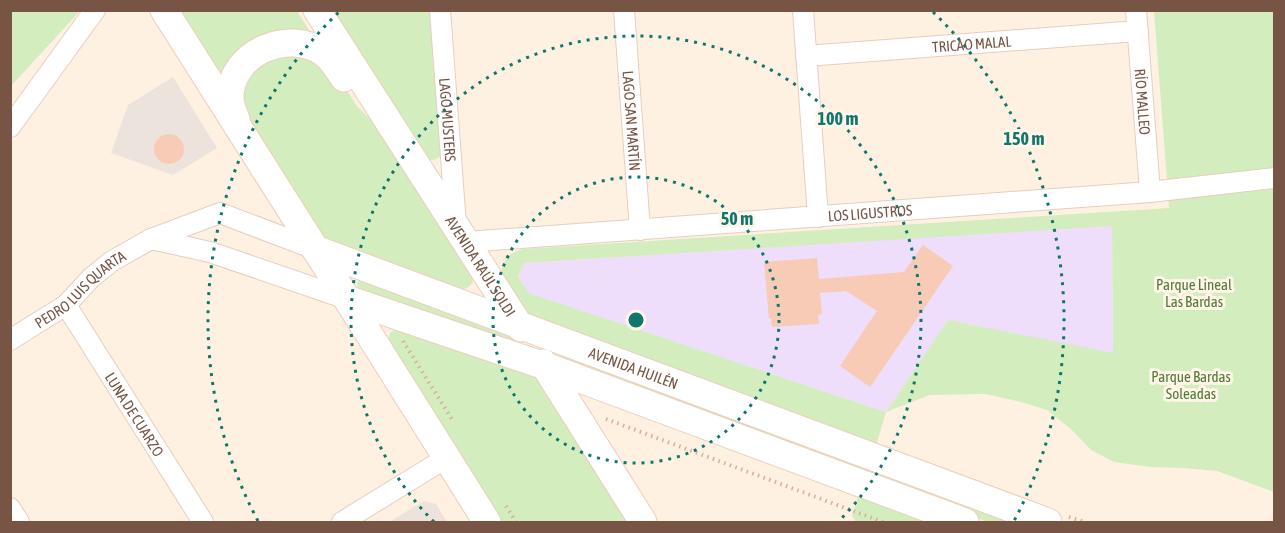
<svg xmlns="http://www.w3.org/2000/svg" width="1285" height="533" font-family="'Asap Condensed',sans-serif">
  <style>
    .industrial { fill: #ede3dd }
    .education { fill: #eedefb }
    .green { fill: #d4edbe; fill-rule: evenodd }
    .building { fill: #f7cbb5 }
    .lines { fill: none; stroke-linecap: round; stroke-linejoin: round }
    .street-casing { stroke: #e6cebe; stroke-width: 22 }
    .secondary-casing { stroke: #ebcebb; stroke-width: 29 }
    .path { stroke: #dcae99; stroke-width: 4; stroke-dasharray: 1.5 4.5; stroke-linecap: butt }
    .street { stroke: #fff; stroke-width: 20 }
    .secondary { stroke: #fff; stroke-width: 27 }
    .ring { fill: none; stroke: #0f766e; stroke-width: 3; stroke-dasharray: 3 6 }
    .labels { text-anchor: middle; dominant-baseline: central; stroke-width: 6; stroke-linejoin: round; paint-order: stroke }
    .street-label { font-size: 15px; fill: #785445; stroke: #fff5e9 }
    .park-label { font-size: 15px; fill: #517a39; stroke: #fff5e9 }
    .centre { fill: #0f766e; stroke: #fff5e9; stroke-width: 3 }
    .ring-label { font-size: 18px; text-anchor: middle; font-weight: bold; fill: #0f766e; stroke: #fff5e9; stroke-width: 6; stroke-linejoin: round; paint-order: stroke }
  </style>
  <rect width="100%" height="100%" fill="#fff1e1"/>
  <g class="industrial">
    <polygon points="173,77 217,148 173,175 111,153 128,105"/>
    <polygon points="424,501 436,504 447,522 389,522"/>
  </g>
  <polygon class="education" points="1112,225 1113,354 948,320 886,412 528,293 518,277 524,263"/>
  <g class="green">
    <polygon points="11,10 80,11 11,86 10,11"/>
    <polygon points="177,11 297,11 318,44 297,38 226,87"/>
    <path d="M333,11H432L442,153C439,160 433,161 426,159Z"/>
    <path d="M1154,11H1274V492L1217,471L1183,468L1150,467L1114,462L1091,450L1073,431L1047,410L1021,402L985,394L930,395L886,412L876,446L530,317L501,273C503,260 510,252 523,249L1169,208ZM1112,226L1113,353L948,320L886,412L529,293L518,277L524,263Z"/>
    <polygon points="283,48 331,66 357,106 380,129 472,276 473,283 467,288 460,290 328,245 241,111 243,74"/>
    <polygon points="360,278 514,332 517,340 514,343 359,289 357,284"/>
    <polygon points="396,329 534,375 538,380 629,522 502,522 494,515 388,340 390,333"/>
    <polygon points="559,353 1021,522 988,522 561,364 557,360 557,356"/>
    <polygon points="859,493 937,522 856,522 852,516"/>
  </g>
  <g class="building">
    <circle cx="169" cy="149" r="15"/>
    <polygon points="923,245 953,266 870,387 840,366 877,311 846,291 820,293 822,314 818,315 819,324 772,327 771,318 769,319 764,262 817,258 819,279 904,272"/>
  </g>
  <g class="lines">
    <g class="street-casing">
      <g id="street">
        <path id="s1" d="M440,10L456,225"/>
        <path id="s2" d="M624,10L640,230"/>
        <polyline points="803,10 818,217"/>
        <path id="s3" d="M1136,10L1150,192"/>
        <path id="s4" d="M806,56L1138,31"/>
        <polyline points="10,127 95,10"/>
        <polyline points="151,239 210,252 347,299"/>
        <path id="s5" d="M466,242L1150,192L1274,178"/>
        <path id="s6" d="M66,305L203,522"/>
        <path id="s7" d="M10,340L66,305L91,278L112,261L151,239L220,213L315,249"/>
        <polyline points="10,508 19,522"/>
        <polyline points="342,522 446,458"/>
      </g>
    </g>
    <g class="secondary-casing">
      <g id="secondary">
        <polyline points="164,10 347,299 487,522"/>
        <path id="s8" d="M317,10L521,328"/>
        <path d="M236,119C233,112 230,105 230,97C231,52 289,28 324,53C333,60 338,69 344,78"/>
        <path id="s9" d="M315,249L1048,522"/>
        <polyline points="347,299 545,366 965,522"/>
        <polyline points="543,363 643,522"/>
      </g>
    </g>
    <g class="path">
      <polyline points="403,341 453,421"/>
      <polyline points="606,419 883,522"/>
      <polyline points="506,506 516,522"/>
      <polyline points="1069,517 1085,522"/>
    </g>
    <use href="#street" class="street"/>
    <use href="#secondary" class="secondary"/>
  </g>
  <g class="ring">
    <circle cx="636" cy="320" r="143"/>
    <path d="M434 522A285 285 0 1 1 838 522"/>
    <path d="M258 521A428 428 0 0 1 339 12M933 12A428 428 0 0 1 1014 521"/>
  </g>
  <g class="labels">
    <g class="street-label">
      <text stroke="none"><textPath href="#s4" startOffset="166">TRICAO MALAL</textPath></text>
      <text stroke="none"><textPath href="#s3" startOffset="92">RÍO MALLEO</textPath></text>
      <text stroke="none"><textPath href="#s1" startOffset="110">LAGO MUSTERS</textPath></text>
      <text stroke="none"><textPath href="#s2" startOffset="111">LAGO SAN MARTÍN</textPath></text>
      <text stroke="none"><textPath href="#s5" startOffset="405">LOS LIGUSTROS</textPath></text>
      <text stroke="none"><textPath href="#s8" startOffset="304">AVENIDA RAÚL SOLDI</textPath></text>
      <text stroke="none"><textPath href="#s7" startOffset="87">PEDRO LUIS QUARTA</textPath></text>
      <text stroke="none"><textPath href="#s9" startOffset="340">AVENIDA HUILÉN</textPath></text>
      <text stroke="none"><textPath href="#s6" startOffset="129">LUNA DE CUARZO</textPath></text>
    </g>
    <g class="park-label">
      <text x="1194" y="284">Parque Lineal<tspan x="1194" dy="17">Las Bardas</tspan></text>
      <text x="1191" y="376">Parque Bardas<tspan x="1191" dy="17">Soleadas</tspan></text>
    </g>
  </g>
  <circle cx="636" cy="320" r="9" class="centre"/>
  <g class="ring-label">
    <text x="838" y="125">100 m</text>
    <text x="1024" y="145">150 m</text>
    <text x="737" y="225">50 m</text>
  </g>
  <rect width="1285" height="533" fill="none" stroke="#785445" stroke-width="24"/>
</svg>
